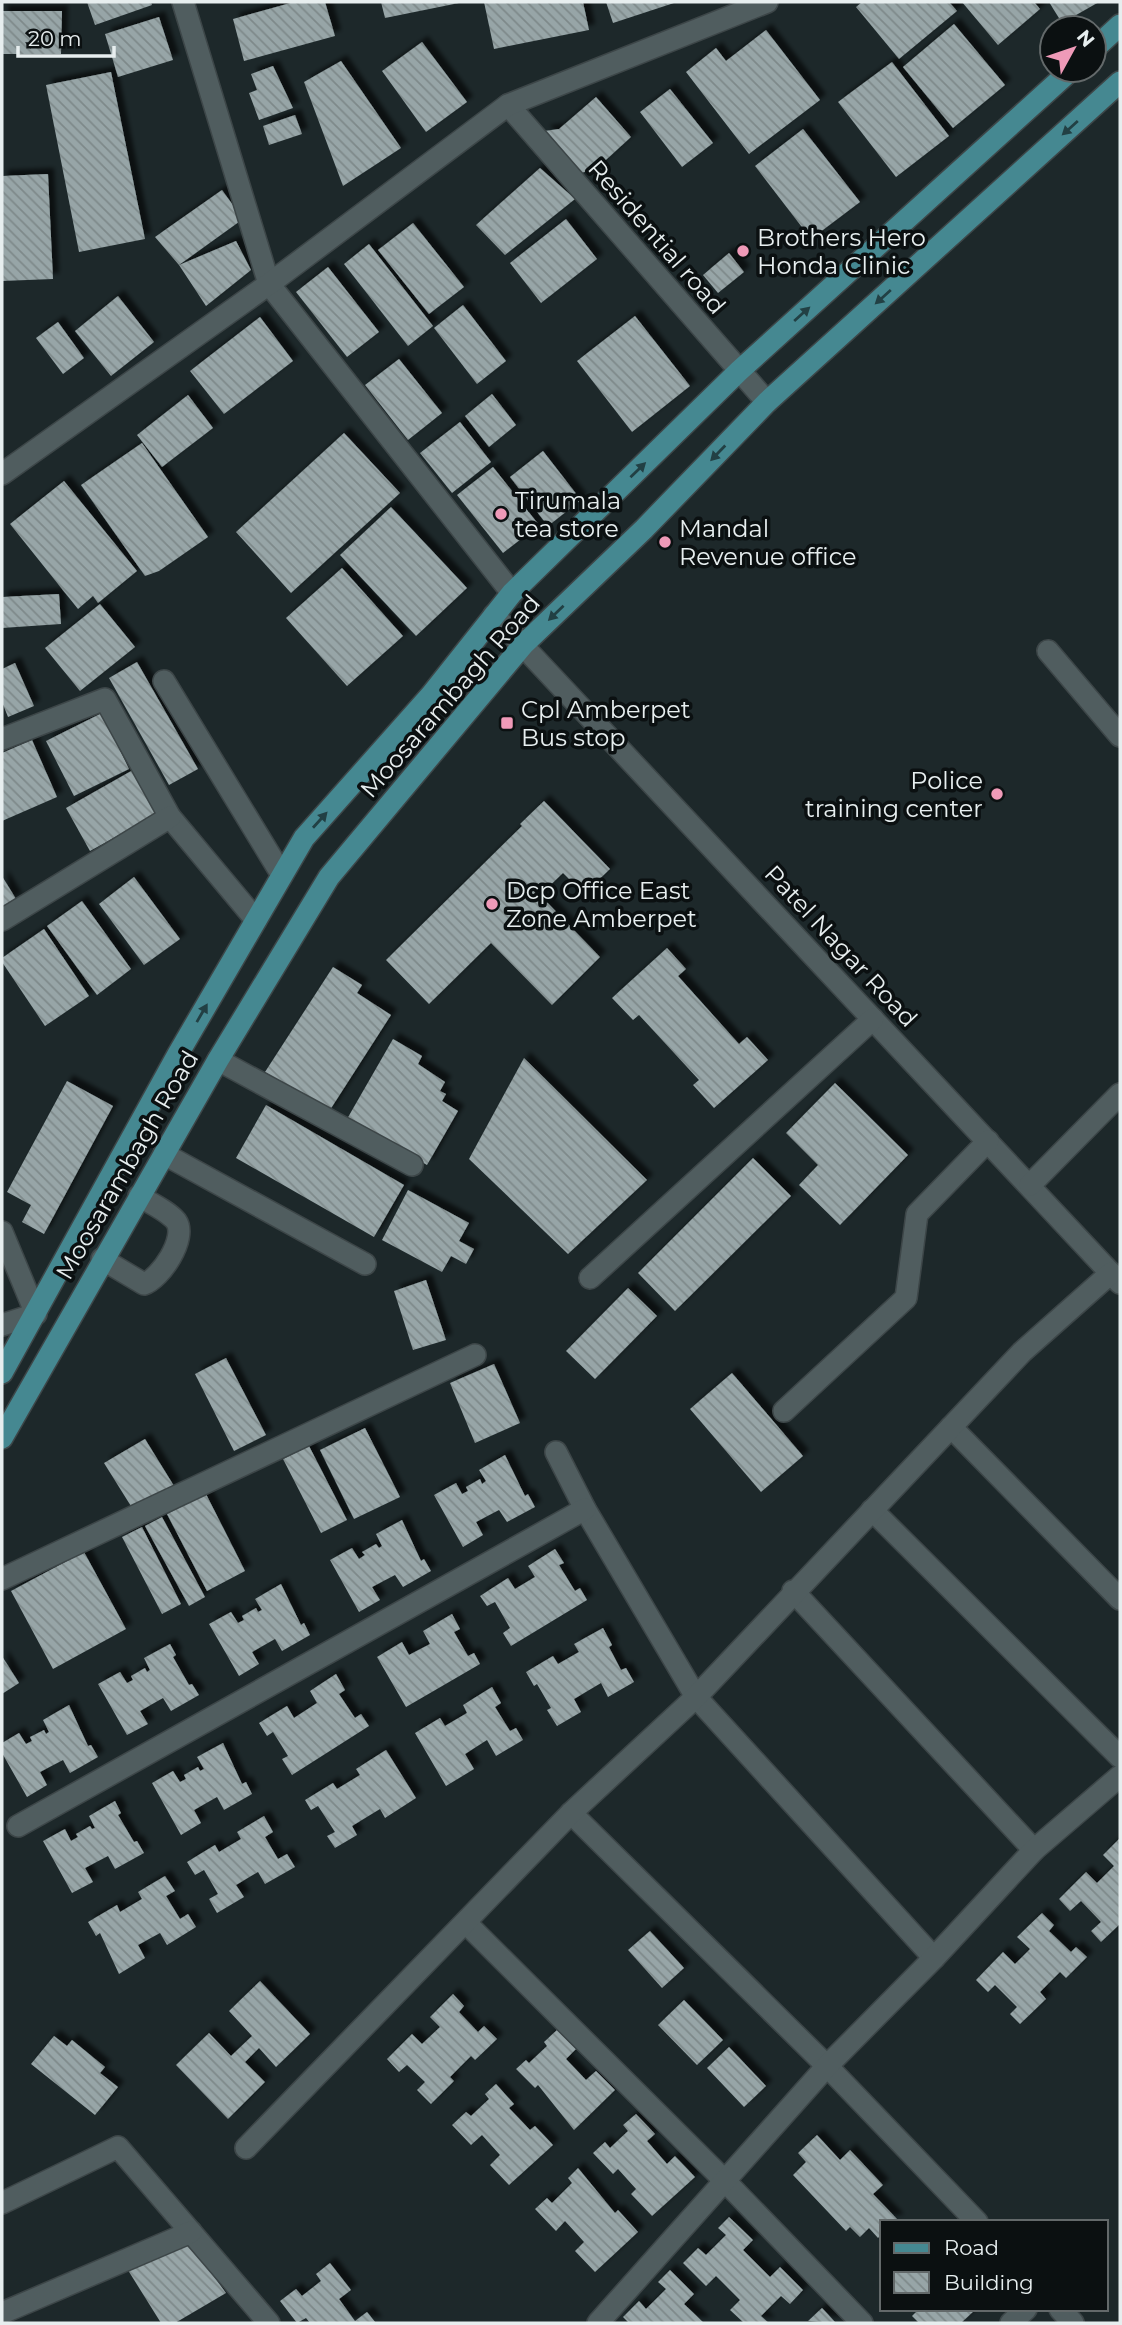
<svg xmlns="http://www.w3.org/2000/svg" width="1122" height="2325" font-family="Montserrat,sans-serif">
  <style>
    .building { fill: url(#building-back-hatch); filter: url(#shadow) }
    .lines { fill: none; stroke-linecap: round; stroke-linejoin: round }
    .minor-casing { stroke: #3d4648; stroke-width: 24 }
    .major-casing { stroke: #3d4648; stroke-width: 24 }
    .minor { stroke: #505d5f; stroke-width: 21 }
    .major { stroke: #458891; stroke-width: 21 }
    .oneway { fill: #224044 }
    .poi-dot { fill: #ef9ab8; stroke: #0b1011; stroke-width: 2.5 }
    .labels { text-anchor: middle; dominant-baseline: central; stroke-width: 7; stroke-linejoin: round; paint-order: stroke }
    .street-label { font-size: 24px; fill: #e7eeef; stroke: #0b1011 }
    .poi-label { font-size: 24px; fill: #e7eeef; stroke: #0b1011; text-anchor: start }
  </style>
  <defs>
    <pattern id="building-back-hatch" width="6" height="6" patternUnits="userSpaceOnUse" patternTransform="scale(1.75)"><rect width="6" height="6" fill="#97a5a7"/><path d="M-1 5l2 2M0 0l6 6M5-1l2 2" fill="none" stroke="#7e898a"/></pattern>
    <filter id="shadow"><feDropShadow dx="6" dy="-6" stdDeviation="2" flood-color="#0009"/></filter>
  </defs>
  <rect width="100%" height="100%" fill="#1d282a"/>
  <g class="building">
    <polygon points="87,2 151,2 152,5 95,25"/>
    <polygon points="294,2 325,2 335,36 244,61 233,19"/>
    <polygon points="381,2 459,2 459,3 385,18"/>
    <polygon points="484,2 583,2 589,30 494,49"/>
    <polygon points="606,2 677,2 613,23"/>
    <polygon points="862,2 949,2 957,11 899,59 856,7"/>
    <polygon points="962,2 1034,2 1040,9 998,45"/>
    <polygon points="1049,2 1099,2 1062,23"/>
    <polygon points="2,11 62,11 61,54 2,54"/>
    <polygon points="159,17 173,60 118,77 105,34"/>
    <polygon points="954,24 1005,85 953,128 903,67"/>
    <polygon points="766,30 820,100 749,154 686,72 716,48 726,61"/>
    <polygon points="422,42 467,102 426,132 382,71"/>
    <polygon points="341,61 401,148 343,186 304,82"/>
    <polygon points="892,62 949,136 896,177 838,102"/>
    <polygon points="273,66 293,108 259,120 249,93 257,90 251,74"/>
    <polygon points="111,72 145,239 79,252 46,85"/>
    <polygon points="670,89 713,143 682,167 640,112"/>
    <polygon points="596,97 631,137 596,169 581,173 544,131 559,129"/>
    <polygon points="295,115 302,134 269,145 263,126"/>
    <polygon points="803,129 860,202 811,239 755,166"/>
    <polygon points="540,168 575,199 505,255 476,225"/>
    <polygon points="48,174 53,279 2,281 2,176"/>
    <polygon points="222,190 243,219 179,265 236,241 251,270 206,306 179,265 155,237"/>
    <polygon points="566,219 597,259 541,303 510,263"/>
    <polygon points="413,223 464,287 429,314 378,250"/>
    <polygon points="369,244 433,326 408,346 344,264"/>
    <polygon points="729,253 744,272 718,293 703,275"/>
    <polygon points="328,267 379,332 347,357 296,292"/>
    <polygon points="118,296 154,342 111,376 75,331"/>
    <polygon points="463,305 506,361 477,384 434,328"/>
    <polygon points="635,316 690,386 632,432 577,361"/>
    <polygon points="260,317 293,361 224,414 190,371"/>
    <polygon points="58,322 84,358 63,374 36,338"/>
    <polygon points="399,359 442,413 408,440 365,385"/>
    <polygon points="492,394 516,425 489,447 465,416"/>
    <polygon points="188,395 213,428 162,467 137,435"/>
    <polygon points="460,422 491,462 452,493 420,453"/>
    <polygon points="344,433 400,493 291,593 236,532"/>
    <polygon points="142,443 208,537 159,571 145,576 81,485"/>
    <polygon points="543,451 581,500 548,526 510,477"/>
    <polygon points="493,467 539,525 503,553 457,495"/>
    <polygon points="64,481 137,571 98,603 93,596 78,609 10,524"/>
    <polygon points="391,507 467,588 416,636 340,555"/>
    <polygon points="342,568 403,636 347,686 286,618"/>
    <polygon points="59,594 61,624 2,628 2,597"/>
    <polygon points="100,604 135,647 80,691 45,648"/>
    <polygon points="137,662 198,769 169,785 109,678"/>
    <polygon points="15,663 34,706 8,717 2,702 2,669"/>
    <polygon points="102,713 129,769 74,796 46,741"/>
    <polygon points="32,740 57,797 2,821 2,753"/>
    <polygon points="133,770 157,814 90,851 66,808"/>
    <polygon points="544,801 610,869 584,894 563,873 540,895 600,957 552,1005 491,943 429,1004 386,960 522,826 520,824"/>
    <polygon points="2,876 16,899 2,907"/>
    <polygon points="134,877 180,939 144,965 99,904"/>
    <polygon points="82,901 131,969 97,995 47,926"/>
    <polygon points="44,929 89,996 45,1026 2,962 2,958"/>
    <polygon points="667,948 686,969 678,976 739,1044 747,1037 768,1060 714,1108 693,1085 699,1080 639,1015 633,1020 612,998"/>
    <polygon points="333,967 362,985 357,993 391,1015 328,1113 265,1072"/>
    <polygon points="393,1039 422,1056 418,1064 445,1082 440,1091 446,1094 442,1101 458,1111 427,1165 347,1119"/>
    <polygon points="524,1058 647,1180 568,1254 469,1159"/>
    <polygon points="67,1081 113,1106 44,1234 22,1222 31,1205 7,1192"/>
    <polygon points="835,1083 908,1155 840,1225 799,1185 818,1165 786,1133"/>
    <polygon points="266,1105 404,1185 374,1237 236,1158"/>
    <polygon points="753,1158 791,1196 675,1311 638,1273"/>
    <polygon points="408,1190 469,1223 459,1241 474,1249 466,1264 451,1256 442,1272 382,1240"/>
    <polygon points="426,1280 446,1340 413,1350 394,1291"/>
    <polygon points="628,1288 657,1316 595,1379 566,1351"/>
    <polygon points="226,1358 266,1435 234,1451 195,1374"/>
    <polygon points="494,1364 520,1423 475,1443 450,1383"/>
    <polygon points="732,1373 803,1456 761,1492 690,1409"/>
    <polygon points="365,1428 400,1497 354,1519 320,1450"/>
    <polygon points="145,1439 174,1486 134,1511 104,1463"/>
    <polygon points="309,1446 347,1520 321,1533 283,1459"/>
    <polygon points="505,1455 525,1496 528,1494 535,1507 507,1522 499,1510 476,1522 483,1535 463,1547 434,1495 456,1483 462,1494 468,1491 466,1487 480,1479 482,1484 486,1481 479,1470"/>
    <polygon points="206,1494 245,1571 207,1591 167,1514"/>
    <polygon points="162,1517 205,1597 189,1606 145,1526"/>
    <polygon points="402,1520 421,1561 424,1559 431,1571 403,1587 395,1575 372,1587 380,1600 359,1612 330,1560 352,1548 359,1559 365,1555 362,1552 376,1544 379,1548 382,1546 376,1534"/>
    <polygon points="142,1527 181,1604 162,1614 122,1537"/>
    <polygon points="555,1549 564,1563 559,1565 575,1591 580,1588 587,1600 511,1646 503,1633 510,1628 495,1602 487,1606 480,1596 508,1578 515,1589 535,1577 528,1566"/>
    <polygon points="84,1552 126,1629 53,1669 11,1591"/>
    <polygon points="281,1584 301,1625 304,1623 310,1635 282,1651 275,1639 252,1652 259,1664 239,1676 209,1624 231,1612 238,1623 244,1620 242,1616 256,1608 258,1612 262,1610 255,1599"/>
    <polygon points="452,1614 460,1629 454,1632 468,1656 474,1653 480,1664 406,1707 377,1657 402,1642 409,1655 430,1644 423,1631"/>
    <polygon points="603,1628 612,1645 609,1647 621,1670 626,1668 634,1682 608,1697 601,1683 574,1699 581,1712 557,1726 547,1710 551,1708 537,1684 534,1686 526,1672 553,1656 558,1664 579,1652 574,1644"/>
    <polygon points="170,1644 176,1655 173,1657 189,1685 192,1684 199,1695 171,1711 163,1698 140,1711 148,1724 127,1735 98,1684 120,1672 127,1683 133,1680 131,1676 145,1668 147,1672 150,1670 144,1658"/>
    <polygon points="2,1656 19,1683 2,1694"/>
    <polygon points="336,1674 345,1690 339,1694 355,1718 361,1714 369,1726 292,1775 282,1759 288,1756 273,1732 267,1736 259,1723 287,1706 294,1718 317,1703 310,1691"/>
    <polygon points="492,1687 501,1703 495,1707 510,1731 516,1728 523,1740 496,1756 487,1740 465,1754 474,1769 446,1786 415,1733 440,1718 445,1726 467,1713 463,1705"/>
    <polygon points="69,1705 88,1746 91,1745 98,1757 70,1773 63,1760 40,1772 47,1785 27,1797 2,1753 2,1743 19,1733 26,1744 32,1741 30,1737 44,1730 46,1734 49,1732 43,1720"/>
    <polygon points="223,1743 242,1784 246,1782 252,1794 224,1810 217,1797 194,1810 201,1823 181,1835 152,1783 173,1771 180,1782 186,1779 184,1775 198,1767 200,1771 204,1769 197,1757"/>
    <polygon points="386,1750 416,1798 385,1818 380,1809 352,1826 357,1835 335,1848 327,1836 335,1832 318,1806 311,1810 305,1800 333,1783 337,1789 360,1775 356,1769"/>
    <polygon points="115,1801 121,1813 118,1815 134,1842 137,1841 144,1853 115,1869 108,1856 85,1868 93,1882 72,1893 43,1841 65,1829 71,1841 78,1837 76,1834 90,1826 92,1829 95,1828 89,1816"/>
    <polygon points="264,1816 273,1832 265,1837 278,1859 287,1854 295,1867 265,1884 258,1872 236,1885 244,1897 217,1913 209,1899 218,1894 204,1870 195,1875 187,1862 215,1845 219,1852 241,1839 237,1832"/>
    <polygon points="1120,1838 1120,1924 1101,1942 1091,1931 1101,1922 1081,1901 1070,1911 1059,1899 1086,1872 1097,1883 1114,1866 1103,1855"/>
    <polygon points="165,1876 175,1891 166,1896 180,1919 188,1914 196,1927 167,1945 160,1933 138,1945 145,1958 119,1974 100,1933 96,1936 88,1922 117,1905 120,1912 142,1899 138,1892"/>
    <polygon points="1042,1913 1054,1925 1049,1931 1071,1952 1076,1947 1087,1957 1066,1978 1060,1972 1040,1992 1046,1999 1020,2024 1010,2014 1017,2007 995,1985 988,1992 976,1980 1003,1952 1015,1964 1030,1949 1017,1937"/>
    <polygon points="650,1931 684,1968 662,1988 628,1950"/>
    <polygon points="260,1981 310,2034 276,2067 259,2048 245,2062 265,2082 228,2119 176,2065 209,2033 231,2056 252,2036 229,2011"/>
    <polygon points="453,1994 464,2006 459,2012 478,2032 484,2026 497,2039 475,2060 471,2056 450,2077 454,2081 431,2104 417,2090 425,2082 407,2065 399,2072 387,2059 412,2034 422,2044 440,2027 430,2017"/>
    <polygon points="684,2000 723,2040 697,2065 658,2025"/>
    <polygon points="557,2030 576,2049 566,2059 586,2080 596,2071 615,2090 574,2130 538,2085 535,2088 516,2069 526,2060 529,2063 547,2046 544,2042"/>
    <polygon points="54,2036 67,2046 72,2040 105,2067 100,2073 118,2087 95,2115 31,2064"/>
    <polygon points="729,2047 766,2086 744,2107 707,2068"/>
    <polygon points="496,2084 514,2104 509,2108 530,2130 535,2126 553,2145 509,2185 490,2165 500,2155 482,2135 471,2145 452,2125 466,2112 471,2116 489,2099 485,2094"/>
    <polygon points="636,2114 655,2134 647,2141 667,2164 675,2156 695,2177 652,2216 631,2194 636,2189 618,2169 613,2174 593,2153 605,2142 610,2148 628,2131 623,2125"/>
    <polygon points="817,2135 840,2160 850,2150 883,2185 873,2194 898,2220 882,2222 882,2234 878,2238 869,2228 860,2237 850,2227 846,2231 793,2175 806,2162 798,2153"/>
    <polygon points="578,2168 615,2213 618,2210 638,2232 595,2272 575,2251 584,2242 565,2221 556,2231 535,2209 547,2198 552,2203 572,2183 568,2178"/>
    <polygon points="729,2217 753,2240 743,2250 770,2277 780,2267 803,2290 790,2304 781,2296 761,2316 769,2323 744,2323 730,2310 740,2300 716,2276 706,2286 683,2263 698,2248 706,2255 726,2235 718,2228"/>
    <polygon points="184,2236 226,2293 175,2323 161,2323 126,2267"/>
    <polygon points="330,2263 351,2290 339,2299 355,2321 367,2312 376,2323 310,2323 306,2318 297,2323 280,2301 296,2289 302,2296 321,2281 316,2274"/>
    <polygon points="670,2270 694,2294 684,2304 704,2323 629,2323 623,2317 639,2301 646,2309 666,2289 658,2282"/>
    <polygon points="822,2308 836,2323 808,2321"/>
    <polygon points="919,2309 976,2309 961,2323 919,2323 912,2316"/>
  </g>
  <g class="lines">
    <g class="minor-casing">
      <g id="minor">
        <polyline points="183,2 269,284 512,593"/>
        <polyline points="508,105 767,402"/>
        <polyline points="2,474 269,284 508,105 767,2"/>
        <polyline points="494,615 1120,1283"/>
        <polyline points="1048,651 1120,736"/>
        <polyline points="164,681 282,875"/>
        <polyline points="2,739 105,699 170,817 256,920"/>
        <polyline points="2,920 170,817"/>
        <polyline points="218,1060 412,1165"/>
        <polyline points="164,1154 365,1264"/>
        <polyline points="1030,1185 1120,1094"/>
        <polyline points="2,1232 36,1314 2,1325"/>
        <path d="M102,1259L144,1284C160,1279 188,1238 176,1221C168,1211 150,1203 139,1196"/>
        <polyline points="590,1278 873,1019"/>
        <polyline points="784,1411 906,1298 917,1214 988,1141"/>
        <polyline points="951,1427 1120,1599"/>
        <polyline points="556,1452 585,1509 696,1697 934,1958"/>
        <polyline points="872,1510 1120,1757"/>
        <polyline points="2,1579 475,1355"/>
        <polyline points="793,1591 1034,1850"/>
        <polyline points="571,1813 827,2066 977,2222"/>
        <polyline points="18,1826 585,1509"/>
        <polyline points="466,1923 724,2180 862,2323"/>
        <polyline points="246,2148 571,1813 696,1697 1022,1352 1111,1273"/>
        <polyline points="2,2203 118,2147 269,2323"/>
        <polyline points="1060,2309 1073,2323"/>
        <polyline points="2,2313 191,2232"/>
        <polyline points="598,2323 827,2066 934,1958 1034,1850 1120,1776"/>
        <polyline points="1011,2323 1026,2309"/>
      </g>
    </g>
    <g class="major-casing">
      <g id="major">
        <polyline points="1094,49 1120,25"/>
        <polyline points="2,1373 178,1054 304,838 431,695 512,593 739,371 1071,70"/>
        <polyline points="2,1438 218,1060 329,877 523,645 644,529 767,402 1120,82"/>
      </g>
    </g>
    <use href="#minor" class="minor"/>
    <use href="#major" class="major"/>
  </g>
  <defs><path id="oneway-solid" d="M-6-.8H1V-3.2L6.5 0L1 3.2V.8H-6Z" transform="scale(1.75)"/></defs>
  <g class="oneway">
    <use href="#oneway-solid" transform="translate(1070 128) rotate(138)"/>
    <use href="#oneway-solid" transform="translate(883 297) rotate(138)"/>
    <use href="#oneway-solid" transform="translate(802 314) rotate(-42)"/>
    <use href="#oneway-solid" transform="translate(718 453) rotate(134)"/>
    <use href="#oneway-solid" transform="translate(638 470) rotate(-44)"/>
    <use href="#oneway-solid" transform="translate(556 613) rotate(136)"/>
    <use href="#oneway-solid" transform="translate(320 820) rotate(-48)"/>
    <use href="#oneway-solid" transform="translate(202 1013) rotate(-60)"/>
  </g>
  <g class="poi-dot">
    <circle cx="743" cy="251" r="7"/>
    <circle cx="501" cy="514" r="7"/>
    <circle cx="665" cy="542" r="7"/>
    <rect x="500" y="716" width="14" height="14" rx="3.5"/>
    <circle cx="997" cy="794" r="7"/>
    <circle cx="492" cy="904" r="7"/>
  </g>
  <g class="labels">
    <g class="street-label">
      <text transform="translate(657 237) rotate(49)">Residential road</text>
      <text transform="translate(450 696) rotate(-49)">Moosarambagh Road</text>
      <text transform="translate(841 946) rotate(47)">Patel Nagar Road</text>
      <text transform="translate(127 1165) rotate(-60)">Moosarambagh Road</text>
    </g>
    <g class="poi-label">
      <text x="757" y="237">Brothers Hero<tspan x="757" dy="28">Honda Clinic</tspan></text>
      <text x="515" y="500">Tirumala<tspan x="515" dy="28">tea store</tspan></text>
      <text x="679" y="528">Mandal<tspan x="679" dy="28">Revenue office</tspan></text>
      <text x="521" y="709">Cpl Amberpet<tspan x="521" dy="28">Bus stop</tspan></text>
      <text x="983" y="780" text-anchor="end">Police<tspan x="983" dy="28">training center</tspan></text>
      <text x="506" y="890">Dcp Office East<tspan x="506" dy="28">Zone Amberpet</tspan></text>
    </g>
  </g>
  <rect width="1122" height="2325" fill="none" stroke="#e7eeef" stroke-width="7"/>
  <rect x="880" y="2220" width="228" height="91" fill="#0b1011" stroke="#63696a" stroke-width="2"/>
  <rect x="894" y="2243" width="35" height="10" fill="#458891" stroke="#63696a" stroke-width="2"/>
  <text x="944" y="2255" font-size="21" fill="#e7eeef">Road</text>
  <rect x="894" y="2272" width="35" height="21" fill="url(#building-back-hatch)" stroke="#63696a" stroke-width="2"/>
  <text x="944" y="2290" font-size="21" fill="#e7eeef">Building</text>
  <g transform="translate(1073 49) rotate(50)"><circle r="33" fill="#0b1011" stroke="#63696a" stroke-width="2"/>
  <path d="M0-5L12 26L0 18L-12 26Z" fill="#ef9ab8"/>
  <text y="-10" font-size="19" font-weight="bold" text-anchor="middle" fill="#e7eeef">N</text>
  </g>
  <path d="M18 46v10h96v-10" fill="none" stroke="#e7eeef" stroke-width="3.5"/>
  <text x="28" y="46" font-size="21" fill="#e7eeef" stroke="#0b1011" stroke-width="5" paint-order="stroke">20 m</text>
</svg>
